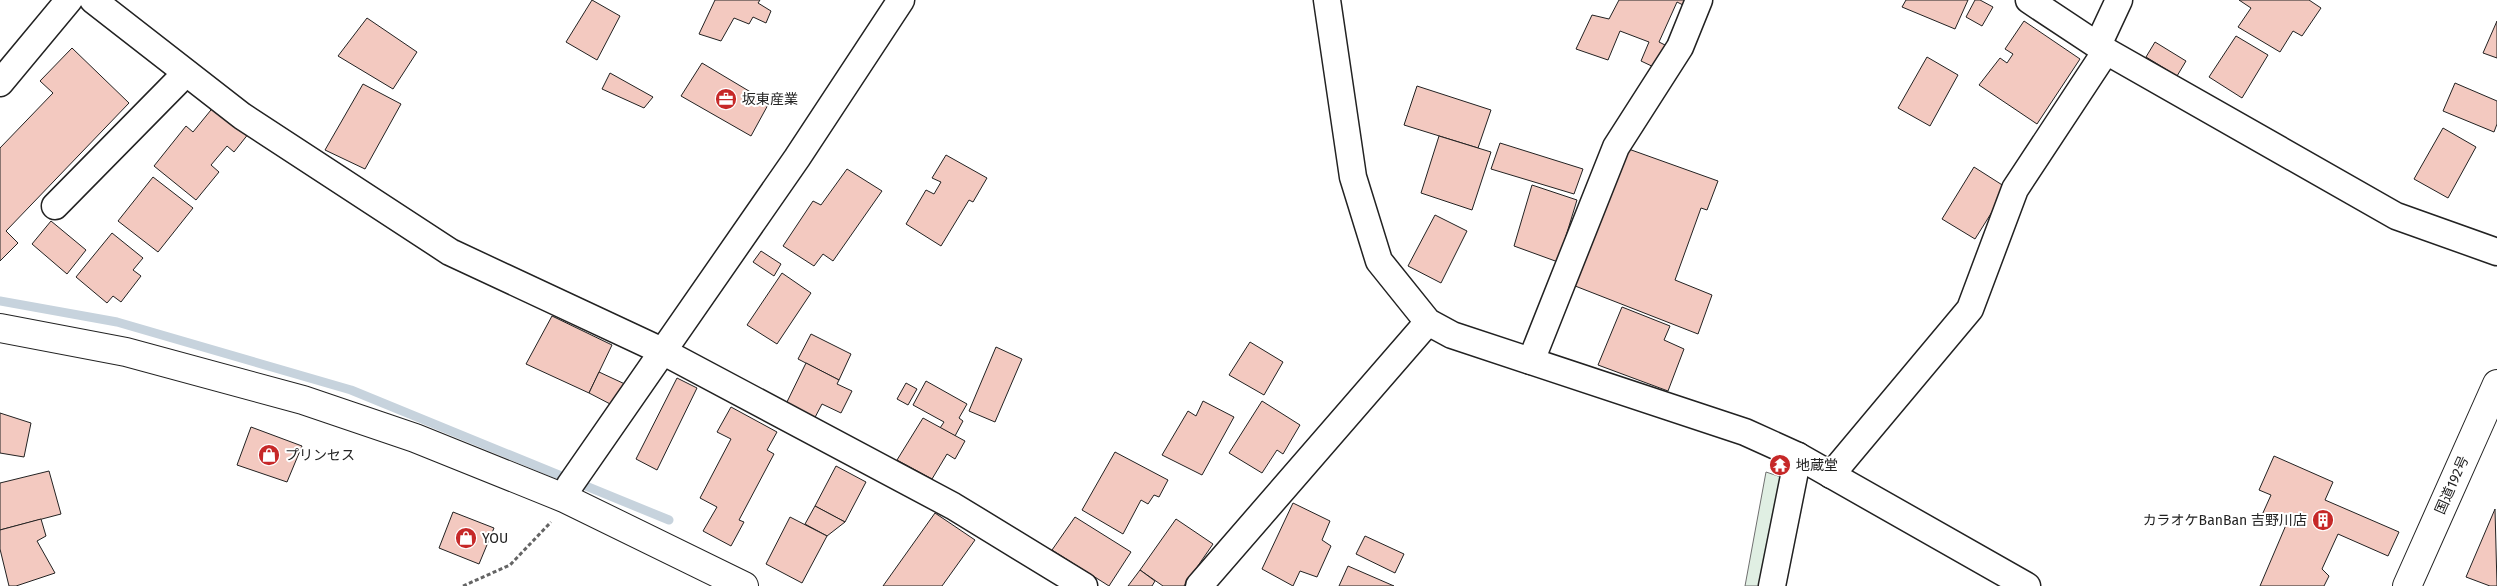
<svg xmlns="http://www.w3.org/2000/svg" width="2497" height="586" font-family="'Fira Sans','Noto Sans JP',sans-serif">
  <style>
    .green { fill: #e0efe3; stroke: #6f6f6f }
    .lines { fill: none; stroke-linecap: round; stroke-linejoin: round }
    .stream { stroke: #c7d3dd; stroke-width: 9 }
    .building { fill: #f3c9c0; stroke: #222 }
    .street-casing { stroke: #222; stroke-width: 29 }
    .secondary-casing { stroke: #222; stroke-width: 30 }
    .highway-casing { stroke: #222; stroke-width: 30 }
    .path { stroke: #646464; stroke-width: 3; stroke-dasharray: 4 2.5; stroke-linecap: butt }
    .street { stroke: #fff; stroke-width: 26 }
    .secondary { stroke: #fff; stroke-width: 28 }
    .highway { stroke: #fff; stroke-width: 28 }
    .labels { text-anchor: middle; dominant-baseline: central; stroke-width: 4; stroke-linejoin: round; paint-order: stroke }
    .poi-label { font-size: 14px; fill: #222; stroke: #fff; text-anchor: start }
    .street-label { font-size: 14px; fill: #222; stroke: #fff }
  </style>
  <rect width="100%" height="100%" fill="#fff"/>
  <polygon class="green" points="1766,472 1784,478 1763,586 1745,586"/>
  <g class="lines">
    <polyline class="stream" points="0,301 117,322 351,390 669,520"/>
  </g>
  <g class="building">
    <polygon points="592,0 620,16 597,60 566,42"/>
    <polygon points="715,0 760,0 758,3 771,11 766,23 753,17 749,24 734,18 721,41 699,34"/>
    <polygon points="1619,0 1687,0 1685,6 1677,2 1659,42 1669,47 1658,69 1641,61 1649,42 1620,31 1608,60 1576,49 1592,15 1609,19"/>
    <polygon points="1906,0 1968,0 1955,29 1902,7"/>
    <polygon points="1975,0 1980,0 1993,7 1982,26 1966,17"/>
    <polygon points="2239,0 2309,0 2321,8 2302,36 2293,31 2280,52 2238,27 2251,8"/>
    <polygon points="367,18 417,52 393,89 338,56"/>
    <polygon points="2024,21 2080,59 2037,124 1979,85 2000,58 2007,63 2013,54 2005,49"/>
    <polygon points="2497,21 2497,58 2483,53"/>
    <polygon points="2236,36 2268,55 2242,98 2209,77"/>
    <polygon points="2155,42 2186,61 2177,76 2146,57"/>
    <polygon points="72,48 129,103 6,231 18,243 0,261 0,148 53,93 40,81"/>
    <polygon points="1927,57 1958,75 1930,126 1898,108"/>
    <polygon points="702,63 769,103 751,136 681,96"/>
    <polygon points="610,73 653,97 644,108 602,89"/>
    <polygon points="2455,83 2497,101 2497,124 2494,132 2443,111"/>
    <polygon points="363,84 401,104 365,169 325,150"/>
    <polygon points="1417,86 1491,110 1478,148 1404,125"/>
    <polygon points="215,105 249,133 234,152 227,146 211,165 219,172 196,200 154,166 186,126 193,132"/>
    <polygon points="2443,128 2476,147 2448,198 2414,179"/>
    <polygon points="1439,136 1491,152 1472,210 1421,193"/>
    <polygon points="1500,143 1583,169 1574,194 1491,169"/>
    <polygon points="1623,147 1718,181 1707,210 1701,208 1675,280 1712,295 1698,334 1570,284"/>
    <polygon points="946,155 987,178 973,202 969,200 941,246 906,224 926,190 934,194 941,182 932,178"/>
    <polygon points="1974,167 2007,188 1975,239 1942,219"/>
    <polygon points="847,169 882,191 833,261 823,254 814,266 783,246 813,201 821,205"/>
    <polygon points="153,177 193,208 158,252 118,221"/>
    <polygon points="1532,185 1577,200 1558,262 1514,246"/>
    <polygon points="1435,215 1467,231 1441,283 1408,266"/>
    <polygon points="51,221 86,250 67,274 32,244"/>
    <polygon points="112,233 143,258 133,270 141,276 121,302 113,296 107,303 76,277"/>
    <polygon points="761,251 781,264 774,276 753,262"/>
    <polygon points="782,273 811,293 777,344 747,325"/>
    <polygon points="1622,307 1670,326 1664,340 1684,349 1668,391 1598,365"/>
    <polygon points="552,316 612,345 589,393 526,364"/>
    <polygon points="811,334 851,354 839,380 798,359"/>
    <polygon points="1250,342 1283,362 1264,395 1229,375"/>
    <polygon points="996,347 1022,359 995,422 969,411"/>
    <polygon points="806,363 839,380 837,384 852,391 841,413 822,404 811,425 785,406"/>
    <polygon points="599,372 627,385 614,406 589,393"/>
    <polygon points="677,378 697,388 657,470 636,459"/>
    <polygon points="926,381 967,404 959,418 963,421 955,436 940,428 944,422 913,405"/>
    <polygon points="906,383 917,389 908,405 897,399"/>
    <polygon points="1203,401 1234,417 1202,475 1162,455 1188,411 1196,416"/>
    <polygon points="1262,401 1300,425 1283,454 1277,450 1262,473 1229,453"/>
    <polygon points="731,407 777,432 767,450 774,454 739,520 744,522 731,546 703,531 717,507 700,498 731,439 717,432"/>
    <polygon points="0,413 31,423 24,457 0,453"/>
    <polygon points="923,418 965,441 955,459 947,454 932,479 897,460"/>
    <polygon points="251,427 302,446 287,482 237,465"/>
    <polygon points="1115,452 1168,480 1159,497 1154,495 1148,504 1141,500 1123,534 1082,510"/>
    <polygon points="2274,456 2333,482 2325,500 2399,532 2388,556 2338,534 2322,569 2329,576 2324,586 2260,586 2286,525 2262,515 2271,495 2259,490"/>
    <polygon points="1775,457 1788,461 1784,472 1771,468"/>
    <polygon points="836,466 866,482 845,522 815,506"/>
    <polygon points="49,471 61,514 0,530 0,483"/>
    <polygon points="1293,503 1330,521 1322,540 1331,546 1317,577 1300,571 1293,586 1262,569"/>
    <polygon points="815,506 845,522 827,536 805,524"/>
    <polygon points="2495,509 2497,586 2490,586 2466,577"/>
    <polygon points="453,512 494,528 479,564 439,548"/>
    <polygon points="935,513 975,540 942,586 883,586"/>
    <polygon points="790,517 827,536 802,583 766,564"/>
    <polygon points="1075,517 1131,552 1109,586 1052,550"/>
    <polygon points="41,519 46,536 37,541 55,573 16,586 9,586 0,549 0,530"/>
    <polygon points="1176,519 1213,544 1184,586 1163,586 1140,570"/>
    <polygon points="1365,536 1404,554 1395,573 1356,554"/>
    <polygon points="1348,566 1394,586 1339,586"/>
    <polygon points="1140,570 1155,581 1152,586 1128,586"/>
  </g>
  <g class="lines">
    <g class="street-casing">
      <g id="street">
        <polyline points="93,0 242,116 450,252 662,351 953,506 1084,586"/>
        <polyline points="1327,0 1353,177 1379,261 1428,322 1452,335 1745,432 1798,456 2027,586"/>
        <polyline points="2029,0 2106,51 2396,216 2497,252"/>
        <polyline points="2098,45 2119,0"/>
        <polyline points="0,83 69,0"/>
        <polyline points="55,206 186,73"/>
        <polyline points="1531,361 1616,147 1680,47 1699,0"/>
        <polyline points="1831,475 1970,309 2015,189 2106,51"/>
        <polyline points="564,498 570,485 797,158 901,0"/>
        <polyline points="1199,586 1428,322"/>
        <polyline points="1772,586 1798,456"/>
      </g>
    </g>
    <g class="secondary-casing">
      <polyline id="secondary" points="0,328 126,352 303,400 415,438 564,498 744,586"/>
    </g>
    <g class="highway-casing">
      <polyline id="highway" points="2407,586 2497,384"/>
    </g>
    <polyline class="path" points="463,586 510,565 551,522"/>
    <use href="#street" class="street"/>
    <use href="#secondary" class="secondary"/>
    <use href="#highway" class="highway"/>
  </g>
  <defs>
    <g id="office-disc" transform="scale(1.125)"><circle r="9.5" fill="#c62828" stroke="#fff"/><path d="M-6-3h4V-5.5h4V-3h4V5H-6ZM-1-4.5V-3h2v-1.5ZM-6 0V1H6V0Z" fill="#fff"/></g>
    <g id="shop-disc" transform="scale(1.125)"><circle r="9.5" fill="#c62828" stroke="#fff"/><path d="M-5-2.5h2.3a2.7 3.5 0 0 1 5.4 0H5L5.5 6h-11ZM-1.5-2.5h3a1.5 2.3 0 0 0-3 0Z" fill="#fff"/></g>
    <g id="temple-disc" transform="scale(1.125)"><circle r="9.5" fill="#c62828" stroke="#fff"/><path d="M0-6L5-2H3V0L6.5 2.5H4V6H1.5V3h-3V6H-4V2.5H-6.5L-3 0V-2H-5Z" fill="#fff"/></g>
    <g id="building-disc" transform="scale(1.125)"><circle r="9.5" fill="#c62828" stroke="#fff"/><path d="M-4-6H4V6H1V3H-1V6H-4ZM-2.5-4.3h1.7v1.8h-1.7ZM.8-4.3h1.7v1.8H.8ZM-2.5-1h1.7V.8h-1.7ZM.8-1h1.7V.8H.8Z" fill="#fff"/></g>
  </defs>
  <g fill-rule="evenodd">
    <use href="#office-disc" x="726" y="99"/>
    <use href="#shop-disc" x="269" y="455"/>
    <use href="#temple-disc" x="1780" y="465"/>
    <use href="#building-disc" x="2323" y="520"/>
    <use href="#shop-disc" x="466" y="538"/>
  </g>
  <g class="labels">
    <g class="poi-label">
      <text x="742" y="99">坂東産業</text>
      <text x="285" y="455">プリンセス</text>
      <text x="1796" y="465">地蔵堂</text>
      <text x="2307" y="520" text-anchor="end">カラオケBanBan 吉野川店</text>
      <text x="482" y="538">YOU</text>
    </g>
    <g class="street-label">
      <text transform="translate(2452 485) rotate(-66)">国道192号</text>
    </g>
  </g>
</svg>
